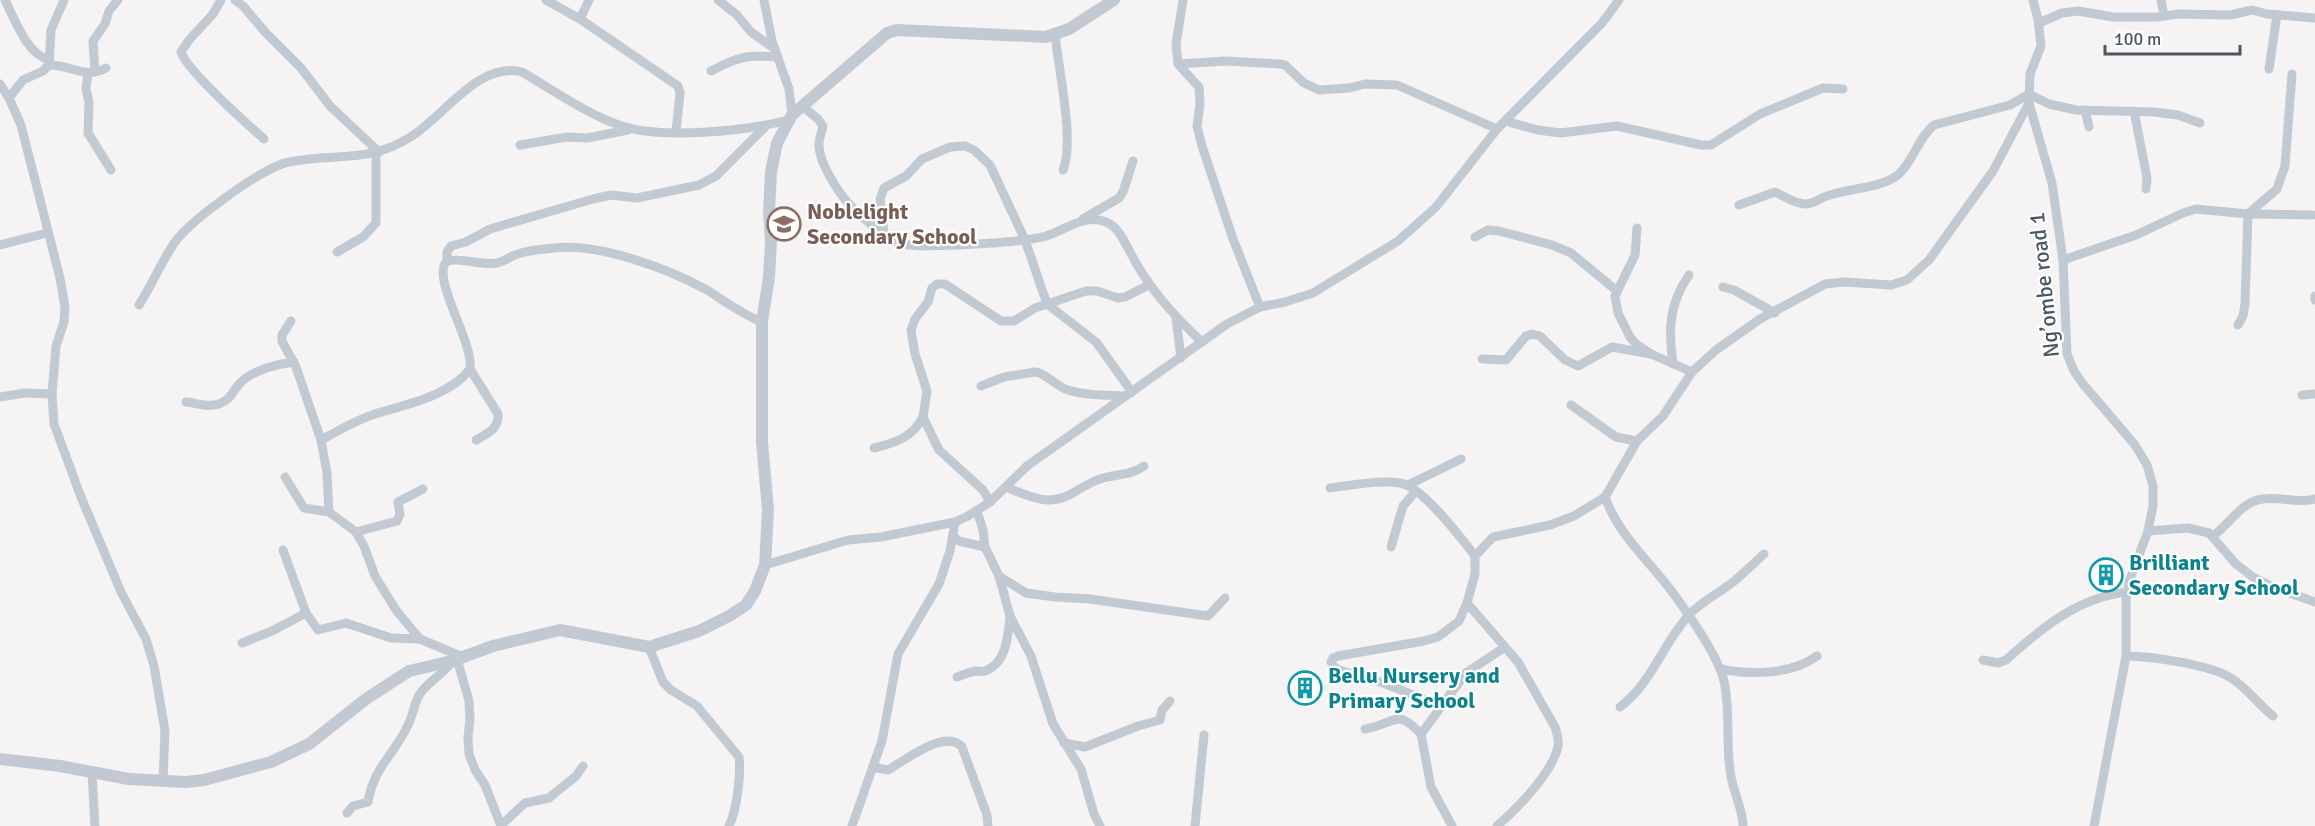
<svg xmlns="http://www.w3.org/2000/svg" width="2315" height="826" font-family="Signika,sans-serif">
  <style>
    .lines { fill: none; stroke-linecap: round; stroke-linejoin: round }
    .minor { stroke: #c1cad2; stroke-width: 9 }
    .tertiary { stroke: #c1cad2; stroke-width: 12 }
    .labels { text-anchor: middle; dominant-baseline: central; stroke-width: 4.5; stroke-linejoin: round; paint-order: stroke }
    .education-label { font-size: 22px; font-weight: bold; fill: #785e54; stroke: #fff; text-anchor: start }
    .street-label { font-size: 22px; fill: #4a5661; stroke: #fff }
    .culture-label { font-size: 22px; font-weight: bold; fill: #0d838f; stroke: #fff; text-anchor: start }
  </style>
  <rect width="100%" height="100%" fill="#f5f3f3"/>
  <g class="lines">
    <g class="minor">
      <path d="M5,0C15,20 26,53 49,60"/>
      <path d="M221,0L213,14L189,40L181,52C188,72 246,123 264,139"/>
      <polyline points="235,0 243,6 266,33 301,68 330,106 379,152"/>
      <polyline points="546,0 580,19 678,86 680,93 676,132"/>
      <polyline points="718,0 737,15 751,32 775,49"/>
      <polyline points="764,0 772,41 789,89 792,115"/>
      <polyline points="1183,0 1176,44 1178,64 1199,87 1200,104 1197,126 1202,146 1233,239 1260,307"/>
      <polyline points="2033,0 2038,19 2041,46 2030,74 2029,103 2052,183 2063,260 2067,354 2074,371 2083,384 2135,445 2147,465 2153,486 2153,506 2148,531 2130,579 2126,600 2126,656 2094,826"/>
      <polyline points="2161,0 2164,16"/>
      <polyline points="580,19 589,0"/>
      <polyline points="2039,23 2062,13 2078,11 2113,17 2157,17 2179,14 2230,15 2252,10 2267,14 2315,18"/>
      <path d="M1055,34C1058,67 1075,141 1063,170"/>
      <polyline points="1178,64 1225,61 1279,64 1285,65 1304,83 1319,90 1349,88 1365,84 1397,85 1497,129"/>
      <path d="M49,65C69,64 86,80 106,68"/>
      <polyline points="2269,69 2277,15"/>
      <path d="M711,71C739,56 747,55 778,57"/>
      <polyline points="95,72 93,41 105,24 109,11 118,0"/>
      <polyline points="88,73 86,89 89,102 88,133 111,170"/>
      <polyline points="0,84 9,98 21,125 60,278 65,307 64,322 56,346 52,394 54,424 81,497 121,592 146,639 154,666 165,731 163,781"/>
      <polyline points="9,98 23,80 43,71 49,65 51,30 64,0"/>
      <path d="M802,106L818,119L823,126C822,132 819,138 819,144C818,161 838,192 849,204C861,217 884,237 900,243C917,250 1026,242 1046,236C1066,230 1084,213 1106,222C1118,227 1123,239 1129,250C1147,286 1172,314 1202,342"/>
      <polyline points="2085,110 2089,127"/>
      <polyline points="2134,111 2147,178 2146,189"/>
      <polyline points="1505,121 1538,130 1560,133 1617,126 1701,145 1711,145 1760,114 1823,88 1843,89"/>
      <polyline points="520,145 567,137 587,138 628,130"/>
      <path d="M1739,205L1775,192C1784,196 1796,204 1805,204C1814,204 1820,198 1827,196C1848,188 1881,189 1899,174C1914,160 1918,138 1934,125L2010,105L2029,94L2049,104L2076,110L2154,112L2178,115L2200,123"/>
      <polyline points="1083,219 1119,198 1123,192 1133,161"/>
      <polyline points="1637,228 1635,255 1615,296 1618,313 1630,337 1636,344 1651,354 1692,372"/>
      <polyline points="884,233 880,199 884,188 906,176 922,159 950,147 965,146 974,150 990,165 1025,240 1047,304 1096,342 1132,392"/>
      <polyline points="1475,237 1488,230 1499,231 1552,245 1571,253 1617,291"/>
      <polyline points="0,245 47,233"/>
      <polyline points="337,252 363,237 376,223 376,153"/>
      <polyline points="2063,260 2136,235 2183,213 2196,209 2248,214 2313,215"/>
      <polyline points="447,261 447,252 451,246 466,242 490,229 593,199 611,195 637,198 699,185 716,176 765,127"/>
      <polyline points="1723,287 1734,290 1775,313"/>
      <polyline points="2315,296 2315,300"/>
      <path d="M139,305C152,285 161,262 175,242C191,220 263,167 289,162C336,152 367,165 412,136C444,116 479,61 522,72C553,90 585,113 619,125C659,140 747,131 788,120"/>
      <polyline points="1176,318 1181,358"/>
      <polyline points="291,321 282,335 282,341 296,367 321,440 327,473 329,512"/>
      <polyline points="2238,325 2243,316 2245,304 2248,214 2277,189 2285,166 2292,74"/>
      <polyline points="1482,359 1506,360 1526,336 1532,334 1540,336 1565,360 1578,366 1612,347 1651,354"/>
      <path d="M1673,364C1668,330 1669,304 1689,275"/>
      <path d="M470,369L498,414C499,429 488,433 476,440"/>
      <path d="M981,386L1004,377L1035,372C1046,373 1056,386 1068,390C1086,396 1108,395 1126,396"/>
      <polyline points="2302,395 2315,394"/>
      <polyline points="0,397 25,393 52,394"/>
      <path d="M186,402C197,403 207,408 219,404C231,400 233,390 241,382C254,370 277,364 294,362"/>
      <polyline points="1571,405 1616,437 1637,441"/>
      <path d="M321,440C338,431 356,420 375,414C404,405 450,396 470,369C474,342 430,277 447,261C464,257 479,266 497,263C504,262 510,256 518,254C528,250 542,249 554,248C599,243 667,268 707,290C726,302 740,313 762,322"/>
      <path d="M874,448C895,443 913,437 923,417"/>
      <polyline points="285,477 304,508 329,512 356,532 364,546 375,576 396,610 414,632 420,639 463,657"/>
      <polyline points="1408,485 1461,459"/>
      <path d="M1006,487C1030,497 1049,507 1073,493C1083,487 1092,481 1103,478C1118,474 1131,475 1144,466"/>
      <path d="M1330,488C1353,485 1377,480 1400,483C1422,486 1461,538 1475,556"/>
      <path d="M1605,497C1619,537 1652,563 1676,597C1691,618 1718,656 1724,681C1731,712 1725,745 1731,777C1734,793 1743,810 1743,826"/>
      <polyline points="990,502 983,490 939,450 923,417 927,391 915,354 911,330 915,319 928,302 932,288 937,284 945,284 1001,321 1014,321 1035,308 1086,291 1097,291 1118,298 1125,297 1149,285"/>
      <polyline points="977,511 983,530 985,547 999,576 1010,616 1031,656 1053,724 1081,769 1094,814 1100,826"/>
      <polyline points="2148,531 2188,528 2209,533 2236,564 2253,577 2275,588 2315,602"/>
      <polyline points="356,532 397,521 400,514 398,502 423,489"/>
      <path d="M2214,535C2227,526 2242,503 2258,500C2276,495 2296,504 2315,499"/>
      <polyline points="953,536 959,541 985,547"/>
      <polyline points="1391,547 1403,506 1416,491"/>
      <polyline points="283,550 306,613 318,630 346,623 391,638 420,639"/>
      <polyline points="765,565 848,540 881,537 955,522 968,516 990,502 1027,466 1227,324 1260,307 1285,302 1313,293 1398,241 1436,207 1497,129 1602,23 1619,0"/>
      <polyline points="999,576 1026,593 1055,597 1090,599 1208,616 1225,598"/>
      <path d="M1467,603L1518,662L1555,727C1557,733 1559,740 1558,746C1553,772 1517,809 1497,826"/>
      <polyline points="242,643 272,631 306,613"/>
      <path d="M649,647L663,682L671,690L697,706L739,757C741,774 737,810 729,826"/>
      <path d="M2126,656C2151,656 2211,665 2231,678C2246,687 2259,705 2273,716"/>
      <polyline points="457,659 469,701 470,719 468,737 469,754 475,770 485,785 501,826"/>
      <path d="M1983,660L1998,663L2006,660C2040,629 2080,596 2128,592"/>
      <path d="M1720,669C1750,675 1791,675 1817,656"/>
      <path d="M957,677C963,675 969,672 976,671C980,671 981,672 985,671C1007,663 1008,635 1010,616"/>
      <polyline points="1441,706 1383,683 1339,670 1334,667 1331,662 1333,658 1338,656 1424,641 1438,637 1459,621 1467,603 1475,574 1475,556 1493,537 1550,525 1574,516 1605,497 1637,441 1663,416 1692,372 1716,350 1760,319 1825,284 1844,282 1891,285 1907,280 1929,260 1993,171 2029,103"/>
      <path d="M1620,707C1652,683 1663,643 1689,615C1702,601 1719,593 1733,582C1744,573 1754,563 1764,554"/>
      <path d="M1365,729C1396,724 1395,707 1421,734"/>
      <polyline points="1064,743 1085,747 1138,726 1160,720 1162,710 1170,701"/>
      <path d="M873,767L888,770C906,760 945,728 962,747L987,815L988,826"/>
      <polyline points="92,773 95,826"/>
      <path d="M347,813L353,806L368,802C374,766 395,754 408,725C414,714 414,700 422,691C431,680 445,673 452,661"/>
      <polyline points="501,825 525,803 549,798 555,793 576,776 583,766"/>
      <polyline points="852,826 882,741 898,654 939,584 950,551 955,522"/>
      <polyline points="1195,826 1204,735"/>
      <polyline points="1452,826 1431,787 1421,734 1466,673 1505,647"/>
    </g>
    <polyline class="tertiary" points="0,759 60,766 129,779 186,782 204,780 271,762 309,744 366,699 409,671 452,661 493,646 560,630 649,647 699,631 729,616 746,605 755,591 765,565 768,510 762,442 762,322 769,277 771,241 769,211 771,172 777,143 792,115 887,33 897,30 1046,37 1069,29 1114,0"/>
  </g>
  <defs>
    <g id="school-ring" transform="scale(1.725)"><circle r="9.5" fill="#fff" stroke="#8d6e63" stroke-width="1.5"/><path d="M0-5L7-2L0 1L-7-2ZM-4 1L0 2.5L4 1V4Q0 6-4 4Z" fill="#8d6e63"/></g>
    <g id="building-ring" transform="scale(1.725)"><circle r="9.5" fill="#fff" stroke="#0f9aa8" stroke-width="1.5"/><path d="M-4-6H4V6H1V3H-1V6H-4ZM-2.5-4.3h1.7v1.8h-1.7ZM.8-4.3h1.7v1.8H.8ZM-2.5-1h1.7V.8h-1.7ZM.8-1h1.7V.8H.8Z" fill="#0f9aa8"/></g>
  </defs>
  <g fill-rule="evenodd">
    <use href="#school-ring" x="784" y="224"/>
    <use href="#building-ring" x="2106" y="575"/>
    <use href="#building-ring" x="1305" y="688"/>
  </g>
  <g class="labels">
    <g class="education-label">
      <text x="807" y="211">Noblelight<tspan x="807" dy="25">Secondary School</tspan></text>
    </g>
    <g class="street-label">
      <text transform="translate(2044 285) rotate(-96)">Ng’ombe road 1</text>
    </g>
    <g class="culture-label">
      <text x="2129" y="562">Brilliant<tspan x="2129" dy="25">Secondary School</tspan></text>
      <text x="1328" y="675">Bellu Nursery and<tspan x="1328" dy="25">Primary School</tspan></text>
    </g>
  </g>
  <path d="M2105 45v9h135v-9" fill="none" stroke="#4a5661" stroke-width="3"/>
  <text x="2114" y="45" font-size="18" fill="#4a5661" stroke="#ffffff" stroke-width="4.5" paint-order="stroke">100 m</text>
</svg>
